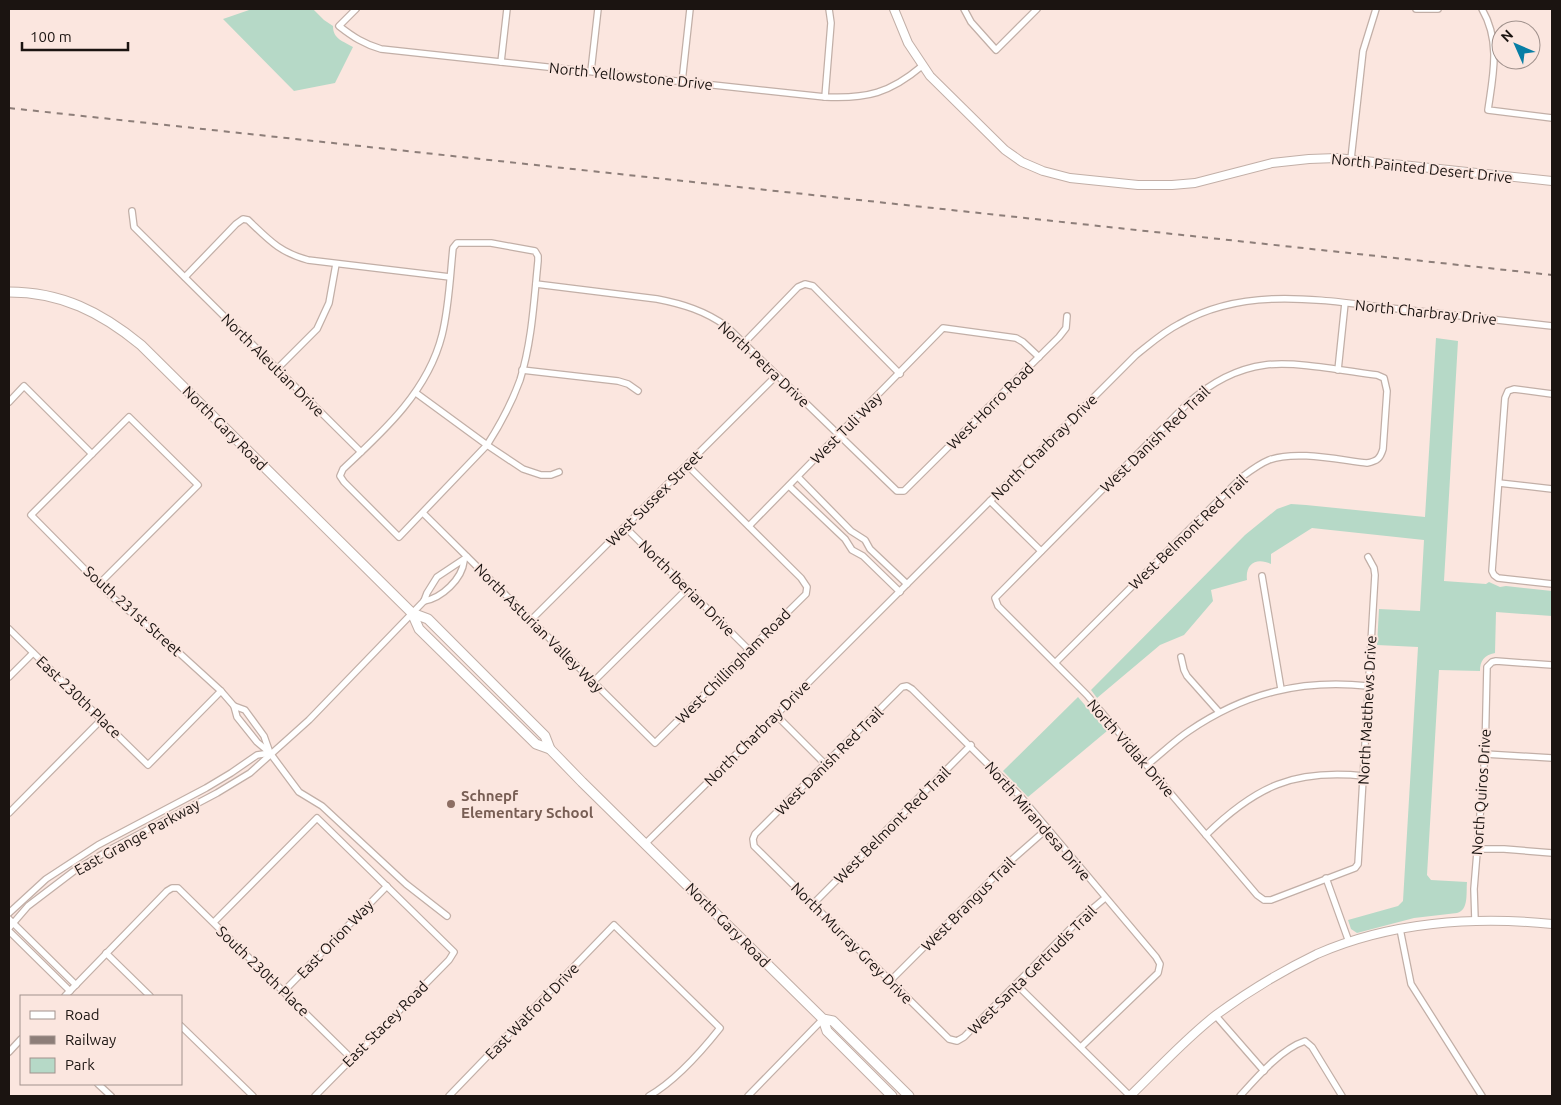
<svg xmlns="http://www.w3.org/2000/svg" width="1561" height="1105" font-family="Ubuntu,sans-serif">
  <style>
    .green { fill: #b6d9c7 }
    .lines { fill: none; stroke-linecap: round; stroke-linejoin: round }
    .minor-casing { stroke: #c2afa7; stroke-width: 8 }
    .tertiary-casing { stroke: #c2afa7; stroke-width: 10 }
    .secondary-casing { stroke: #c2afa7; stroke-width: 11 }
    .minor { stroke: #fff; stroke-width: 5.5 }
    .tertiary { stroke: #fff; stroke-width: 8 }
    .secondary { stroke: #fff; stroke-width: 9 }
    .rail { stroke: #8d7e79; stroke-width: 2; stroke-dasharray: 6 6; stroke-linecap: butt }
    .education-dot { fill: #8d6e63; stroke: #fbe6df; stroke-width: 2 }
    .labels { text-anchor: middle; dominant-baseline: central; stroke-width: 4; stroke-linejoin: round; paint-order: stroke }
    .street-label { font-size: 15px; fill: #1b1411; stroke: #fbe6df }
    .education-label { font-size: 15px; font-weight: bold; fill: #785e54; stroke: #fbe6df; text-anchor: start }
  </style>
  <rect width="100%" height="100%" fill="#fbe6df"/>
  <g class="green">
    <path d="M252,9H313L324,20L333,26C333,39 343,41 353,47L335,83L294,91L223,19Z"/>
    <path d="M1436,338L1458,341L1444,581L1486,584L1489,582L1500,587L1506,586L1552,591V616L1496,612L1495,653C1484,655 1480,661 1480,671L1439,670L1427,875L1431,880L1467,882C1466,893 1469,910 1457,913L1414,918L1357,933L1351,929L1348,920L1398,906L1403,901L1418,647L1377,645L1379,609L1420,611L1424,540L1312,528L1271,554V564C1257,557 1245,563 1247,580L1211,590L1213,601L1184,635L1160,645L1097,698L1091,690L1245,535L1277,509L1291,504L1306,505L1425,517Z"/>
    <polygon points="1078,697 1107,731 1028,797 1003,771"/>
  </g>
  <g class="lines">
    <g class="minor-casing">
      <g id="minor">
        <path d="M356,9L339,26C353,37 364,44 381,49L825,97C867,99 890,93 922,66"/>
        <polyline points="964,9 971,22 996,50 1037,9"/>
        <polyline points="1416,9 1438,9"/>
        <path d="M1482,9C1501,42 1493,75 1488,110L1552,118"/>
        <polyline points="501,62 507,9"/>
        <polyline points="591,71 598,9"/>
        <polyline points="682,82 690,9"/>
        <polyline points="825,97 831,23 829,9"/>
        <polyline points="1351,159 1363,51 1376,9"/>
        <polyline points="132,211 134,227 361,452"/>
        <path d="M457,243H491L535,251L538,256V261C534,300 532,342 520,380C512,402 500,425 487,445L399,537L344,482L340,476L343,469C384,431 428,391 442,335C449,307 450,277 453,248Z"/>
        <path d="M185,277L236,224L243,219L248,220C269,240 279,252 308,260L450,277"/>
        <path d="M536,284L657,299C683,304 705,311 726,326L897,491H904L1059,337L1066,328L1067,316"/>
        <polyline points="744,343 798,287 805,284 813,286 900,374"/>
        <polyline points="277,369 317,329 329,303 336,264"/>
        <polyline points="522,370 618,381 628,384 638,391"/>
        <polyline points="1338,370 1345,303"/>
        <polyline points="416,393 487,445 523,469 541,475 551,475 559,472"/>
        <polyline points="1552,394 1514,389 1508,391 1505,398 1492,571 1494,575 1498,578 1552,584"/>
        <polyline points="9,402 24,386 92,454"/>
        <polyline points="798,477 851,531 865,540 870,549 907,584"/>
        <polyline points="1499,483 1552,489"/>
        <polyline points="789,486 845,539 852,550 863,556 900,592"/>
        <polyline points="990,501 1041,551"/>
        <polyline points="423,513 655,743 806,594 807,587 801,578 687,465"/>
        <polyline points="749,526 943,328 1016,338 1023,342 1039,357"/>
        <polyline points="625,527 749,650"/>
        <polyline points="1262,576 1281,689"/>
        <polyline points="99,584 198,485 129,417 31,515 111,596 176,650 221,691 234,706 245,710 264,736 270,753"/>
        <path d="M424,601C442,598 462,579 464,561"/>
        <polyline points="531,620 777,375"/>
        <polyline points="9,629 148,765 221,691"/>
        <polyline points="1181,657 1184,670 1187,676 1219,712"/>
        <path d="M1055,663L1242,477C1250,471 1259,464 1269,460C1296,450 1339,460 1367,463C1377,461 1380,459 1383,449L1387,391L1384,378L1377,375C1345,371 1297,361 1265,365C1235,369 1209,384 1187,404L995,598L998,606L1087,695L1257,895L1264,900H1271L1355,868L1358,864L1375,575L1374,568L1368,557"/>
        <polyline points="9,677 33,653"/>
        <polyline points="593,682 687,589"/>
        <polyline points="234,706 237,717 257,742 270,753 299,792 322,806 406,884 447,916"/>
        <polyline points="776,715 825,764"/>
        <polyline points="1485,754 1552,758"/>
        <path d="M1147,765C1161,754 1174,741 1189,731C1245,693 1301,679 1368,686"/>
        <polyline points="9,813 102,719"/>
        <path d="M1206,835C1256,786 1294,769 1364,776"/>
        <path d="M645,844L776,715L1136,355C1150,344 1163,332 1179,324C1244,286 1320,300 1390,308C1444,314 1498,320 1552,326"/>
        <polyline points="1477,849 1504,849 1552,853"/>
        <polyline points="1326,878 1349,942"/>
        <polyline points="812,905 971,745"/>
        <polyline points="9,913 46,879 98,845 206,788 231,773 257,755 270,753"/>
        <polyline points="9,919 76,985"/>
        <polyline points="1475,920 1474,889 1485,754 1487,667 1492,662 1496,661 1552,665"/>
        <polyline points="214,922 317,818 454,952 449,960 315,1096"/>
        <polyline points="9,928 28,906 74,871 111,849 217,793 250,773 309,720 424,601 427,593 437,577 467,557"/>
        <polyline points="1400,929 1411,984 1482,1096"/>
        <polyline points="9,931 70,991"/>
        <polyline points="106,953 150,996"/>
        <polyline points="890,981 1007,864 1048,828"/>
        <polyline points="1016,984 1130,1096"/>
        <polyline points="284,991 387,886"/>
        <polyline points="65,996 167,891 172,888 178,888 351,1058"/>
        <polyline points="1216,1016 1264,1071"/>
        <polyline points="181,1026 253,1096"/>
        <polyline points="1081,1047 1158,973 1160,964 1156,957 1021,797 912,689 907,686 902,687 755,834 753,839 754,846 949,1039 957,1041 964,1037 1079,920 1105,898"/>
        <polyline points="9,1052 21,1039"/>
        <polyline points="98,1084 111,1096"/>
        <path d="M449,1096L614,925L720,1028C701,1052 675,1081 649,1096"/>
        <polyline points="748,1096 823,1019"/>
        <path d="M1240,1096C1257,1077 1281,1049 1305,1041L1312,1047L1342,1096"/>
      </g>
    </g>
    <g class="tertiary-casing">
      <g id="tertiary">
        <polyline points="894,9 908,43 930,76 1005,150 1022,162 1043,171 1070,178 1138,185 1172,185 1195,183 1272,163 1309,159 1337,158 1552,181"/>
        <path d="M1130,1096C1158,1069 1185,1039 1216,1015C1247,992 1282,971 1317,954C1390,922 1474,916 1552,924"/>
      </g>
    </g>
    <g class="secondary-casing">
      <g id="secondary">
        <path d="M9,292C61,292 101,312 141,345L412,613L419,629L536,744L550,749"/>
        <polyline points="412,613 428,619 545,736 550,749 582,782 823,1019 833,1021 909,1096"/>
        <polyline points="823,1019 827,1031 892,1096"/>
      </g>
    </g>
    <use href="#minor" class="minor"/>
    <use href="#tertiary" class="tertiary"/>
    <use href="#secondary" class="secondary"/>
    <polyline class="rail" points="9,108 1552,275"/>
  </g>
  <circle class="education-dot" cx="451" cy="804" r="5"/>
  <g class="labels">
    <g class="street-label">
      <text transform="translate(631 76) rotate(6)">North Yellowstone Drive</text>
      <text transform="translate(1422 168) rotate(6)">North Painted Desert Drive</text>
      <text transform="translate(1426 312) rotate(6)">North Charbray Drive</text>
      <text transform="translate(764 364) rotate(43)">North Petra Drive</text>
      <text transform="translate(273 365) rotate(45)">North Aleutian Drive</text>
      <text transform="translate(990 406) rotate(-45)">West Horro Road</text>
      <text transform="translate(225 428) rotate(45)">North Gary Road</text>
      <text transform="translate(846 428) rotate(-45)">West Tuli Way</text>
      <text transform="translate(1155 439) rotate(-44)">West Danish Red Trail</text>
      <text transform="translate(1044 447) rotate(-45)">North Charbray Drive</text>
      <text transform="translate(654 498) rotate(-45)">West Sussex Street</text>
      <text transform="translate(1188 532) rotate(-44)">West Belmont Red Trail</text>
      <text transform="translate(687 588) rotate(45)">North Iberian Drive</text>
      <text transform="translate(133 611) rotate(42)">South 231st Street</text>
      <text transform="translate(539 628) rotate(45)">North Asturian Valley Way</text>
      <text transform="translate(733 666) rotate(-45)">West Chillingham Road</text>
      <text transform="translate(79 697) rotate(44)">East 230th Place</text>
      <text transform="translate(1367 710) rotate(-87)">North Matthews Drive</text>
      <text transform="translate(757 733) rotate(-45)">North Charbray Drive</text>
      <text transform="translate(1131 748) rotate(49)">North Vidlak Drive</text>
      <text transform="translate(829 761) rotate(-45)">West Danish Red Trail</text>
      <text transform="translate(1481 792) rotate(-86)">North Quiros Drive</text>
      <text transform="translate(1038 821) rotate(49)">North Mirandesa Drive</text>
      <text transform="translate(892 825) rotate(-45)">West Belmont Red Trail</text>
      <text transform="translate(137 837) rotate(-29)">East Grange Parkway</text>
      <text transform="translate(968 904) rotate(-45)">West Brangus Trail</text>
      <text transform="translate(728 925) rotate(45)">North Gary Road</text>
      <text transform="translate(335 939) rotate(-46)">East Orion Way</text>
      <text transform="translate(852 943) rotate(45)">North Murray Grey Drive</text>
      <text transform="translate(1032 970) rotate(-45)">West Santa Gertrudis Trail</text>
      <text transform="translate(263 971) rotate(44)">South 230th Place</text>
      <text transform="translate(532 1011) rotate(-46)">East Watford Drive</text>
      <text transform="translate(385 1024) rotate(-45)">East Stacey Road</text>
    </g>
    <g class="education-label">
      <text x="461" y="795">Schnepf<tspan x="461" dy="17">Elementary School</tspan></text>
    </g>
  </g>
  <rect width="1561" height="1105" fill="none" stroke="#1b1411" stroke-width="20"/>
  <rect x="20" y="995" width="162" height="90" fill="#fbe6df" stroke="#a1928d"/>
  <rect x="30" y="1011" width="25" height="8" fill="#ffffff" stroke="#a1928d"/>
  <text x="65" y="1020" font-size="15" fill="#1b1411">Road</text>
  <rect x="30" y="1036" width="25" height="8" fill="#8d7e79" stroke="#a1928d"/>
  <text x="65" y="1045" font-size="15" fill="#1b1411">Railway</text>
  <rect x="30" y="1058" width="25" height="15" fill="#b6d9c7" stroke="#a1928d"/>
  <text x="65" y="1070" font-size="15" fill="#1b1411">Park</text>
  <g transform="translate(1516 45) rotate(315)"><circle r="24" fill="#fbe6df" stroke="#a1928d"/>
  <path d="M0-4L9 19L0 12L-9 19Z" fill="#077ea5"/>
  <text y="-8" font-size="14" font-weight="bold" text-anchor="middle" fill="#1b1411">N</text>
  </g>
  <path d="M22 42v8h106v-8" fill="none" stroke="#1b1411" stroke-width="2.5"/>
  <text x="30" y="42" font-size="15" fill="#1b1411" stroke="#fbe6df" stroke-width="4" paint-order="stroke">100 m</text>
</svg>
